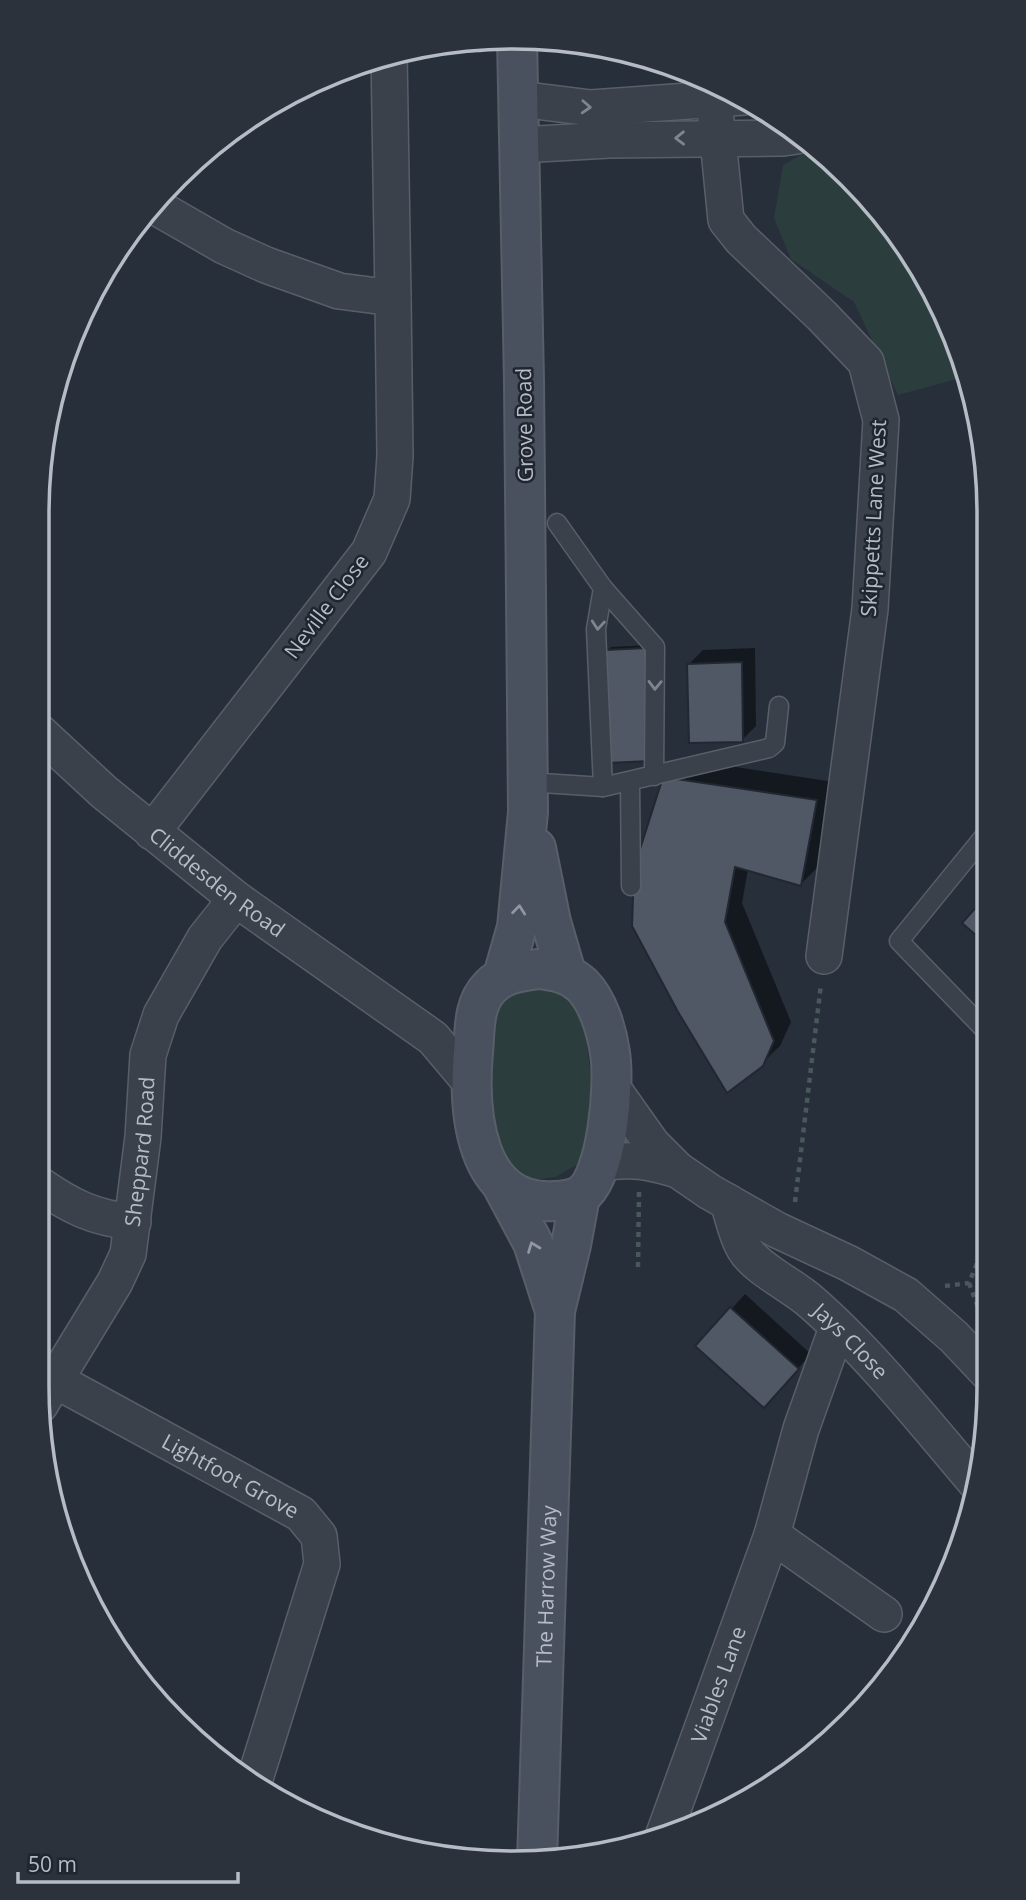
<svg xmlns="http://www.w3.org/2000/svg" width="1026" height="1900" font-family="'Open Sans',sans-serif">
  <style>
    .green { fill: #2c3d3e }
    .shadow { fill: #0007 }
    .building { fill: #505865; stroke: #222832; stroke-width: 2 }
    .lines { fill: none; stroke-linecap: round; stroke-linejoin: round }
    .lane-casing { stroke: #595f69; stroke-width: 21 }
    .street-casing { stroke: #595f69; stroke-width: 38 }
    .secondary-casing { stroke: #595f69; stroke-width: 42 }
    .path { stroke: #49585b; stroke-width: 4.5; stroke-dasharray: 5 5; stroke-linecap: butt }
    .lane { stroke: #3b414b; stroke-width: 18 }
    .street { stroke: #3b414b; stroke-width: 35 }
    .secondary { stroke: #49505e; stroke-width: 38 }
    .oneway { stroke: #7f858f }
    .oneway2 { stroke: #9096a2 }
    .labels { text-anchor: middle; dominant-baseline: central; stroke-width: 5; stroke-linejoin: round; paint-order: stroke }
    .street-label { font-size: 21px; fill: #b6bcc6; stroke: #202630 }
    .rim { fill: none; stroke: #b6bcc6; stroke-width: 3.5 }
  </style>
  <rect width="100%" height="100%" fill="#272f3b"/>
  <g class="green">
    <polygon points="813,148 849,176 909,249 964,360 968,376 898,395 854,302 791,259 774,218 783,165"/>
    <polygon points="517,984 559,988 574,1000 585,1028 595,1110 583,1161 556,1177 534,1180 507,1164 493,1141 486,1014"/>
  </g>
  <g class="shadow">
    <polygon points="650,645 650,759 607,651 611,647"/>
    <polygon points="755,648 756,726 742,740 689,664 703,650"/>
    <polygon points="683,759 834,782 819,866 801,884 748,869 742,903 791,1022 780,1046 761,1064 635,869"/>
    <polygon points="745,1294 811,1354 777,1392 698,1346"/>
  </g>
  <g class="building">
    <polygon points="647,648 650,761 607,763 605,650"/>
    <polygon points="742,662 743,742 689,743 687,664"/>
    <polygon points="663,777 817,800 801,886 735,867 725,922 774,1041 763,1066 727,1093 678,1012 632,926 634,868"/>
    <polygon points="987,895 987,945 962,923"/>
    <polygon points="730,1307 799,1369 764,1408 695,1346"/>
  </g>
  <g class="lines">
    <g class="lane-casing">
      <g id="lane">
        <polyline points="557,523 603,588 596,629 603,787"/>
        <polyline points="603,588 655,647 654,776"/>
        <polyline points="527,782 603,787 769,748 775,743 779,706"/>
        <polyline points="630,782 631,886"/>
        <polyline points="986,834 899,941 987,1032"/>
      </g>
    </g>
    <g class="street-casing">
      <g id="street">
        <polyline points="389,53 393,298"/>
        <polyline points="519,99 591,108 744,97"/>
        <polyline points="714,100 726,220 741,239 822,316 866,362 881,420 870,609 824,956"/>
        <polyline points="520,145 609,140 783,138 797,136"/>
        <polyline points="151,204 224,246 266,265 339,291 393,298 395,456 392,499 369,552 152,832"/>
        <path id="s1" d="M37,730L104,792L236,899L433,1038L471,1083"/>
        <polyline points="611,1086 652,1144 678,1170 710,1192 777,1230 848,1263 906,1295 954,1337 988,1373"/>
        <path d="M601,1163C632,1158 648,1161 678,1170"/>
        <path d="M37,1183C70,1206 93,1218 133,1222"/>
        <path id="s2" d="M728,1202C733,1217 736,1235 744,1248C755,1268 792,1285 810,1301C871,1354 925,1423 977,1484"/>
        <path id="s3" d="M55,1380L301,1514L319,1536L322,1564L253,1785"/>
        <path id="s4" d="M40,1405L115,1282L128,1254L143,1137L148,1055L161,1015L205,938L236,899"/>
        <polyline points="772,1535 884,1614"/>
        <path id="s5" d="M664,1834L772,1535L801,1429L837,1328"/>
      </g>
    </g>
    <g class="secondary-casing">
      <g id="secondary">
        <polyline points="536,848 551,922 566,973"/>
        <path d="M538,969C555,971 569,973 582,985C598,1001 607,1031 610,1053C615,1083 608,1177 581,1195C575,1199 562,1201 555,1201C474,1207 468,1110 473,1052C475,1030 473,1004 490,987C503,973 520,972 538,969Z"/>
        <polyline points="503,976 517,927 528,812 524,381 517,39"/>
        <polyline points="501,1183 533,1243 555,1311"/>
        <path id="s6" d="M537,1861L555,1311L571,1245L580,1196"/>
      </g>
    </g>
    <g class="path">
      <polyline points="418,52 483,50"/>
      <polyline points="795,1202 821,984"/>
      <polyline points="638,1267 639,1191"/>
      <polyline points="969,1283 982,1318"/>
      <polyline points="945,1286 969,1283 988,1236"/>
    </g>
    <use href="#lane" class="lane"/>
    <use href="#street" class="street"/>
    <use href="#secondary" class="secondary"/>
  </g>
  <defs><path id="oneway-chevron" d="M-2-3.5L2.5 0L-2 3.5" fill="none" stroke-width="1.6" stroke-linecap="round" stroke-linejoin="round" transform="scale(1.75)"/></defs>
  <g class="oneway">
    <use href="#oneway-chevron" transform="translate(586 107) rotate(3)"/>
    <use href="#oneway-chevron" transform="translate(680 138) rotate(179)"/>
    <use href="#oneway-chevron" transform="translate(598 625) rotate(95)"/>
    <use href="#oneway-chevron" transform="translate(655 685) rotate(91)"/>
  </g>
  <g class="oneway2">
    <use href="#oneway-chevron" transform="translate(519 910) rotate(-84)"/>
    <use href="#oneway-chevron" transform="translate(533 1247) rotate(-111)"/>
  </g>
  <g class="labels">
    <g class="street-label">
      <text transform="translate(524 425) rotate(-91)">Grove Road</text>
      <text transform="translate(873 518) rotate(-87)">Skippetts Lane West</text>
      <text transform="translate(326 606) rotate(-53)">Neville Close</text>
      <text stroke="none"><textPath href="#s1" startOffset="236">Cliddesden Road</textPath></text>
      <text stroke="none"><textPath href="#s4" startOffset="278">Sheppard Road</textPath></text>
      <text stroke="none"><textPath href="#s2" startOffset="191">Jays Close</textPath></text>
      <text stroke="none"><textPath href="#s3" startOffset="200">Lightfoot Grove</textPath></text>
      <text stroke="none"><textPath href="#s6" startOffset="275">The Harrow Way</textPath></text>
      <text stroke="none"><textPath href="#s5" startOffset="159">Viables Lane</textPath></text>
    </g>
  </g>
  <path d="M0 0H1026V1900H0ZM513 49H513A464 464 0 0 1 977 513V1387A464 464 0 0 1 513 1851H513A464 464 0 0 1 49 1387V513A464 464 0 0 1 513 49Z" fill="#2c323c" fill-rule="evenodd"/>
  <path class="rim" d="M513 49H513A464 464 0 0 1 977 513V1387A464 464 0 0 1 513 1851H513A464 464 0 0 1 49 1387V513A464 464 0 0 1 513 49Z"/>
  <path d="M18 1872v10h220v-10" fill="none" stroke="#b6bcc6" stroke-width="3.5"/>
  <text x="28" y="1872" font-size="21" fill="#b6bcc6" stroke="#202630" stroke-width="5" paint-order="stroke">50 m</text>
</svg>
